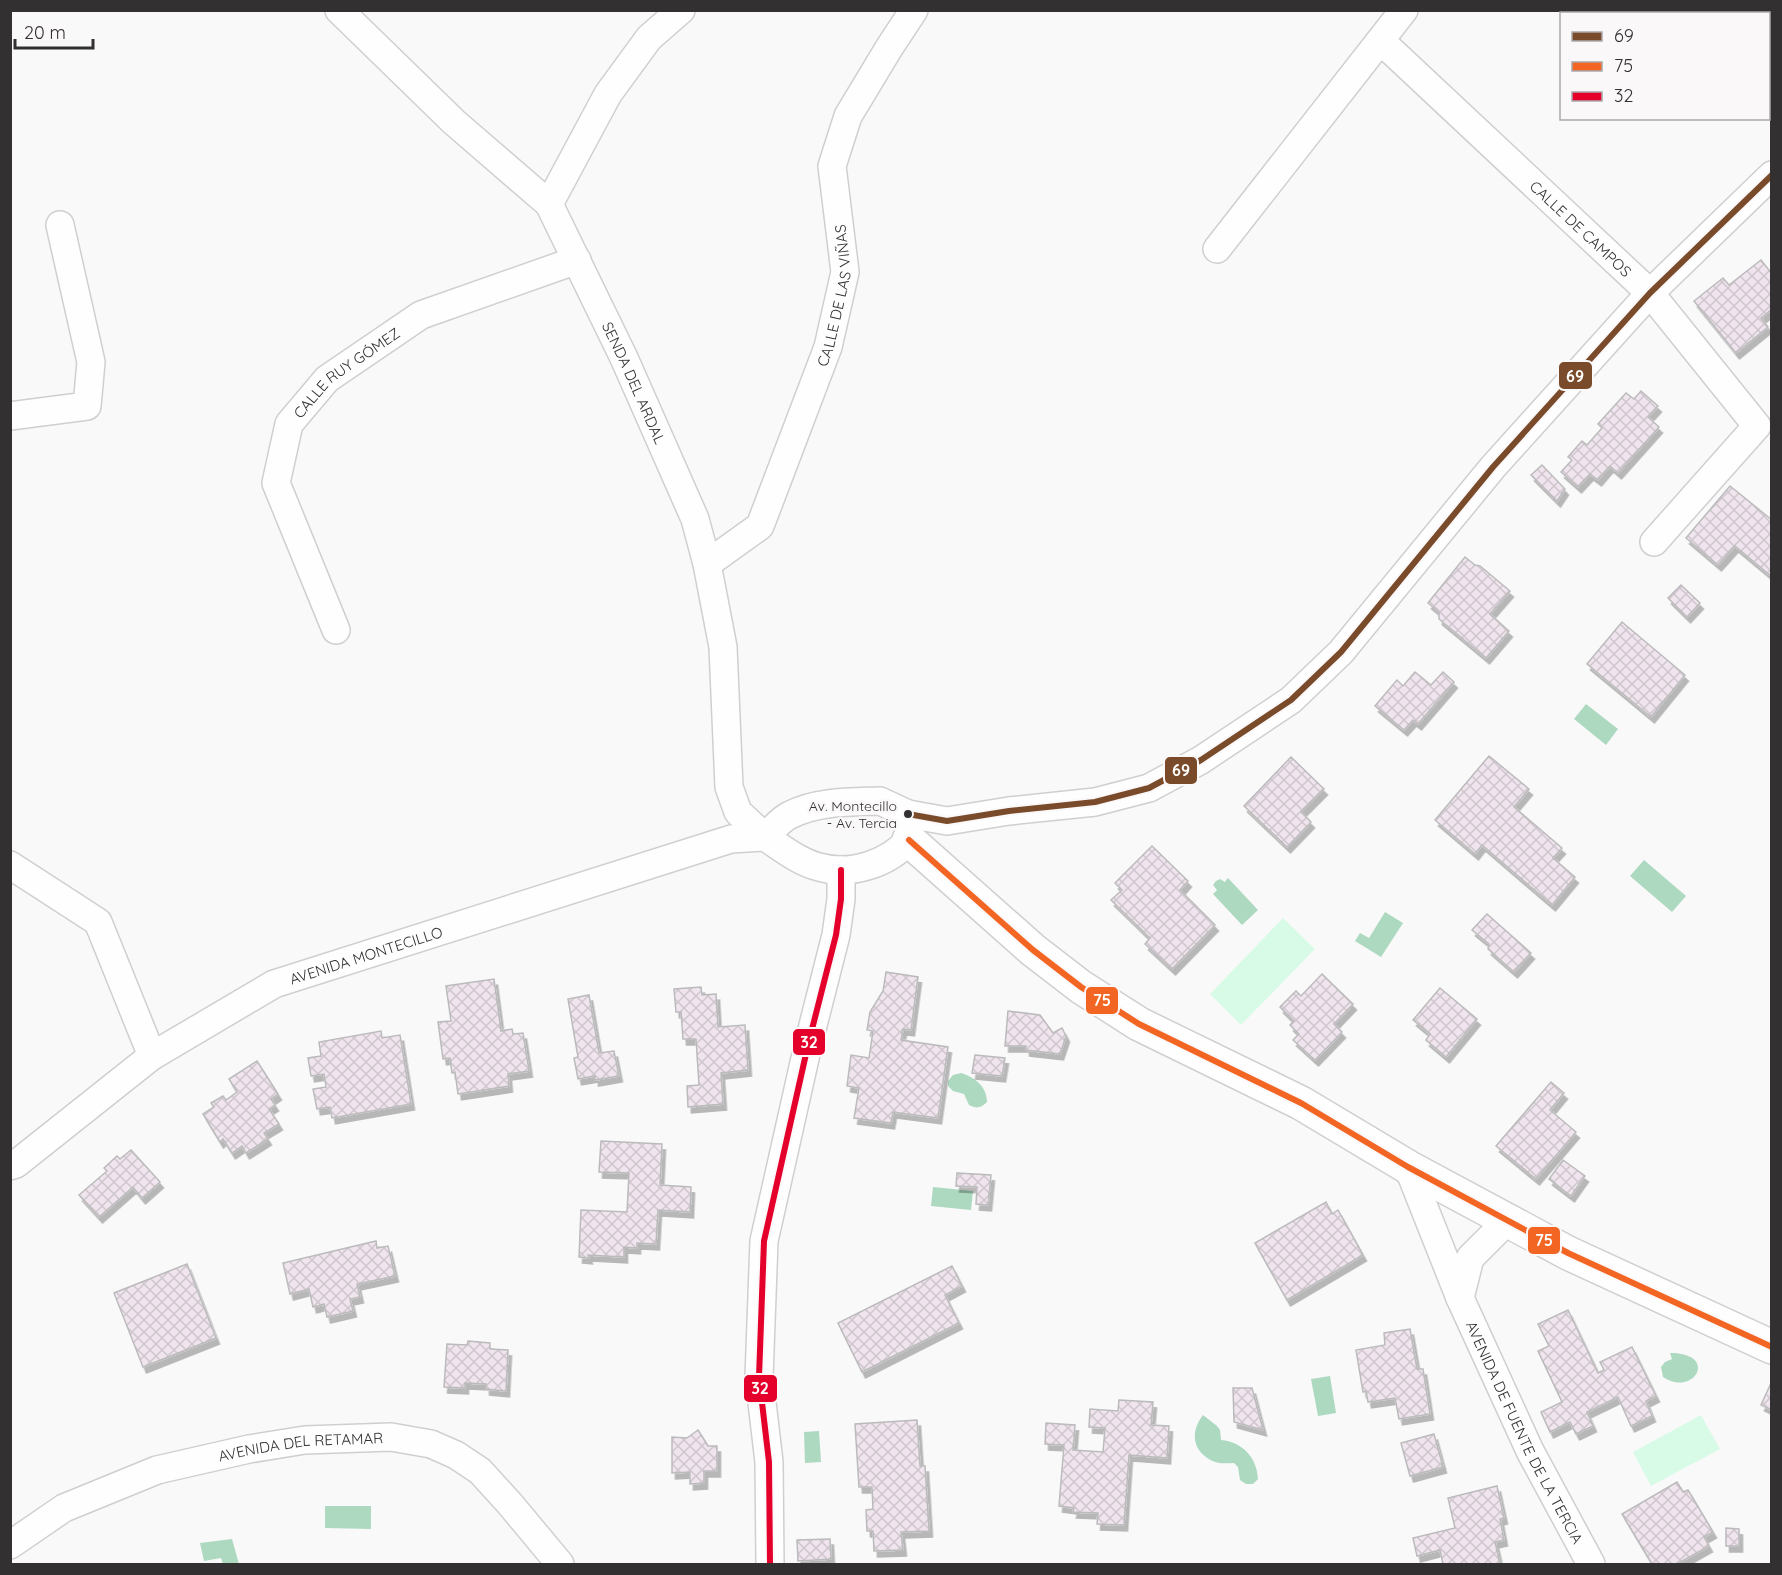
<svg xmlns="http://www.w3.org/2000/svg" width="1782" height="1575" font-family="Quicksand,sans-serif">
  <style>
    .garden { fill: #d8fbe7 }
    .water { fill: #acd9bf }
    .building { fill: url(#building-cross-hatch); stroke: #bcbbbc; stroke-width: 1.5; filter: url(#shadow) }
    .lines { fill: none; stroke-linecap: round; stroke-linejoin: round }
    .minor-casing { stroke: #d0cfd0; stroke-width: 30 }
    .secondary-casing { stroke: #d0cfd0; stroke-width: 36 }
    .minor { stroke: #fefefe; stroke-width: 27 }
    .secondary { stroke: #fefefe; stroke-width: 33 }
    .bus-1-casing { stroke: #fbf8fa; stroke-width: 10 }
    .bus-2-casing { stroke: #fbf8fa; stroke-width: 10 }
    .bus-3-casing { stroke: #fbf8fa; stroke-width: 10 }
    .bus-1 { stroke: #7a4b2a; stroke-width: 6 }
    .bus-2 { stroke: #f26522; stroke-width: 6 }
    .bus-3 { stroke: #e4002b; stroke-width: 6 }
    .bus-dot { fill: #323031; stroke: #fbf8fa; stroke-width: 2 }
    .labels { text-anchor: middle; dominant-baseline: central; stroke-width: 5; stroke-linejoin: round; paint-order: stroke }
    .bus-label { font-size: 14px; fill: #323031; stroke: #fbf8fa; text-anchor: end }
    .street-label { font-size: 15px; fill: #323031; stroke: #fbf8fa }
    .line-badge { stroke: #fbf8fa; stroke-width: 2 }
    .badge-label { font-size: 16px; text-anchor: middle; font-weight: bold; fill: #fff }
  </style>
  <defs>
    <pattern id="building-cross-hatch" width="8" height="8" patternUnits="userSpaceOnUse" patternTransform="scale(1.5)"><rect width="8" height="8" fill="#f0e5ee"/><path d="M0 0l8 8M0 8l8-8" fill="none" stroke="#cec5cd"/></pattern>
    <filter id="shadow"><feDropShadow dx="3.5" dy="6" stdDeviation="0" flood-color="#0004"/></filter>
  </defs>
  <rect width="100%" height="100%" fill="#faf9fa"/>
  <g class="garden">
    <polygon points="1283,918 1315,949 1241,1025 1210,994"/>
    <polygon points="1701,1415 1720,1449 1651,1486 1633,1452"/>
  </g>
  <g class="water">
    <polygon points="1586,704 1618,729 1606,745 1574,719"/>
    <polygon points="1644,860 1686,896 1672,912 1630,876"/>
    <polygon points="1228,878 1258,910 1242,925 1213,894 1217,890 1213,885 1216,881 1220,879 1225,882"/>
    <polygon points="1385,912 1403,923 1381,957 1355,941 1360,933 1369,938"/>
    <path d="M961,1073C974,1077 987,1086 987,1102C981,1108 977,1109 969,1105L964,1094L953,1091L948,1086V1081L953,1075Z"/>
    <polygon points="933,1187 973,1191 971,1210 931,1206"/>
    <path d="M1670,1353C1720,1353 1694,1398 1663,1377L1661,1367L1665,1362L1672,1359Z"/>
    <polygon points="1330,1376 1336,1413 1318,1416 1311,1379"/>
    <path d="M1203,1415L1217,1426L1220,1430L1221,1440C1242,1442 1257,1457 1258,1479L1253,1484H1246L1240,1480L1238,1467L1234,1463C1228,1463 1220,1464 1215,1462C1193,1453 1189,1433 1203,1415Z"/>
    <polygon points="819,1431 821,1462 805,1463 804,1432"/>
    <polygon points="325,1506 371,1506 371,1529 325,1528"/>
    <polygon points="232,1539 239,1564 223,1564 221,1558 204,1561 200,1543"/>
  </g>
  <g class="building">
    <polygon points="1761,260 1772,274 1772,309 1761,318 1768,327 1736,353 1694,301 1723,278 1729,285"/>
    <polygon points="1641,391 1658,406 1648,417 1659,427 1618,473 1610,466 1598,480 1590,474 1578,487 1561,472 1572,460 1568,457 1582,441 1587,445 1602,428 1598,424 1626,393 1634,399"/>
    <polygon points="1542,465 1565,489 1557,501 1531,475"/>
    <polygon points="1730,486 1772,520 1771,576 1735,546 1718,565 1686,538"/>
    <polygon points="1465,557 1475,565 1480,566 1510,591 1490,614 1509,631 1486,658 1439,619 1439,612 1428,603"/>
    <polygon points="1681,585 1700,603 1687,617 1668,598"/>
    <polygon points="1622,622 1685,675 1651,717 1587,664"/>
    <polygon points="1415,672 1431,685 1443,672 1454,682 1418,724 1413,720 1404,730 1375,706 1397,680 1403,686"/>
    <polygon points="1489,756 1529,789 1514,807 1562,848 1553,858 1575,877 1552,905 1482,845 1475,854 1435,820"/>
    <polygon points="1291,757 1324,789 1301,812 1311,822 1287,847 1244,806"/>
    <polygon points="1152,846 1188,881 1180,890 1215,925 1172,969 1145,944 1150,938 1111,900 1122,890 1115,883"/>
    <polygon points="1487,914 1531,953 1514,972 1488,949 1489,944 1472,930"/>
    <polygon points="886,972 918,977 911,1030 903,1029 901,1040 948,1047 938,1118 893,1112 891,1123 854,1118 859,1088 847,1086 851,1055 869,1058 873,1031 867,1030 870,1012 883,991"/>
    <polygon points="1322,974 1353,1004 1334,1024 1342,1032 1315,1060 1293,1040 1299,1034 1290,1025 1294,1021 1280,1007 1296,991 1301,996"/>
    <polygon points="494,979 501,1031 512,1029 513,1034 523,1033 529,1071 508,1074 509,1086 458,1094 455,1072 452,1073 450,1058 443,1059 438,1022 451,1021 446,986"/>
    <polygon points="701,987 702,995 716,994 718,1027 745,1025 748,1070 721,1073 723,1104 688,1107 687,1086 699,1085 696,1039 683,1039 681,1012 676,1012 674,989"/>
    <polygon points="1440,988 1477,1019 1446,1057 1426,1040 1430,1034 1413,1020"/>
    <polygon points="589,995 599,1053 614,1051 619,1076 595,1080 595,1076 578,1079 574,1058 578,1057 568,999"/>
    <polygon points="1008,1011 1040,1015 1053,1033 1062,1028 1066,1036 1060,1054 1026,1050 1026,1046 1005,1046"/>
    <polygon points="381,1031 382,1038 400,1035 411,1104 332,1118 330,1107 317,1109 313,1089 326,1087 324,1074 311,1076 308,1058 321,1056 319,1042"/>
    <polygon points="975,1055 1005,1058 1002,1076 972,1073"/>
    <polygon points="257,1061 278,1094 271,1099 275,1105 269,1109 279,1124 264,1133 268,1139 246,1153 242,1146 232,1153 223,1139 220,1142 203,1114 214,1107 211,1103 223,1096 226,1100 237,1092 229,1079"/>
    <polygon points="1551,1082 1564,1093 1550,1110 1576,1132 1536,1179 1496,1146"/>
    <polygon points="601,1141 662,1144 660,1185 691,1187 690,1212 658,1210 656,1244 637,1243 637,1248 624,1247 624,1257 588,1255 589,1258 579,1257 581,1210 627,1212 629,1173 599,1172"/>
    <polygon points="131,1150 160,1182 142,1198 133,1187 99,1217 79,1195 107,1171 104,1168 117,1156 120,1159"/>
    <polygon points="1563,1160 1585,1176 1571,1196 1549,1179"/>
    <polygon points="957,1173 991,1175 988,1205 976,1204 977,1187 956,1186"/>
    <polygon points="1326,1202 1332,1214 1338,1210 1363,1255 1287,1300 1255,1243"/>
    <polygon points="376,1241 377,1248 388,1246 395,1276 357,1284 360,1297 350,1299 353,1311 327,1317 324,1304 313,1307 309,1289 290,1294 283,1263"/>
    <polygon points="187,1264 216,1338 143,1367 114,1293"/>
    <polygon points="952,1266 962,1286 945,1295 959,1323 862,1372 838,1323"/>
    <polygon points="1568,1310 1598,1373 1604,1370 1600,1362 1632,1347 1656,1396 1646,1401 1652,1416 1631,1426 1618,1397 1587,1412 1593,1426 1576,1434 1570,1422 1550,1432 1541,1412 1562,1402 1538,1351 1549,1346 1538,1324"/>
    <polygon points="1410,1329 1417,1369 1423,1369 1430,1414 1399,1419 1395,1398 1368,1402 1366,1391 1363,1392 1356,1350 1385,1345 1384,1333"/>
    <polygon points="468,1341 490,1343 490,1349 508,1350 506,1391 486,1389 486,1384 465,1383 465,1388 444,1387 447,1344 467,1345"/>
    <polygon points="1772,1381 1772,1410 1761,1405"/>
    <polygon points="1233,1388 1252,1388 1263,1430 1234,1422"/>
    <polygon points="1119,1400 1153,1402 1151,1425 1169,1426 1167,1458 1129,1455 1124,1525 1097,1524 1098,1513 1073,1512 1074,1508 1059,1506 1064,1445 1045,1444 1046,1423 1075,1425 1073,1450 1103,1452 1105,1428 1089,1427 1090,1409 1118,1411"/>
    <polygon points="917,1420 920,1466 925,1466 929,1531 901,1532 903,1550 874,1551 873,1531 867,1531 866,1510 873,1509 872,1487 859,1487 855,1424"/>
    <polygon points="698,1430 708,1446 717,1446 717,1471 704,1471 704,1483 690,1484 690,1472 672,1473 672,1437 687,1438"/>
    <polygon points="1434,1434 1443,1467 1410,1476 1401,1443"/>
    <polygon points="1677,1482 1683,1492 1688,1490 1713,1532 1704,1537 1709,1546 1677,1564 1652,1564 1622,1514"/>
    <polygon points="1497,1486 1504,1518 1500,1519 1504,1540 1495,1542 1500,1564 1443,1564 1440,1550 1417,1556 1413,1538 1455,1528 1448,1498"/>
    <polygon points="1726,1528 1739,1529 1739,1546 1726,1546"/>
    <polygon points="830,1539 831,1559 798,1561 797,1540"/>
  </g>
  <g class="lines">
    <g class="minor-casing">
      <g id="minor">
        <path id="s1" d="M339,10L454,122L549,204L624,358L695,519L707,564L723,647L729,787L738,812L765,837"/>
        <path id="s2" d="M1381,41L1650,293L1757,426L1654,542"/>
        <polyline points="549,204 608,94 649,38 681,10"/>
        <polyline points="1217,249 1404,10"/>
        <polyline points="10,416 87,406 91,362 60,225"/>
        <path id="s3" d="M707,564L760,526L828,347L845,272L832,166L848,116L889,48L914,10"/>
        <path id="s4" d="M336,630L276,483L289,424L327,379L421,315L577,260"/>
        <path d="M880,801L908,814L909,840C888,864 850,876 819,867C799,862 782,848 765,837C772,830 781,819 790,815C817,801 850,802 880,801Z"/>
        <polyline points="908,814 947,821 1009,811 1095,802 1149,788 1201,760 1291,700 1341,652 1493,467 1650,293 1772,175"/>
        <polyline points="10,865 98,922 152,1056"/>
        <path id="s5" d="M10,1166L16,1164L152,1056L274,984L731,839L765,837"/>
        <path id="s6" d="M1408,1167L1460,1298L1530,1451L1591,1564"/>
        <polyline points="1460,1298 1470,1258 1507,1221"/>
        <path id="s7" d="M10,1545L64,1508L157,1470L249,1449L305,1440L391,1437L431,1444L456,1455L480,1471L510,1504L560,1564"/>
        <polyline points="770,1564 769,1462 759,1377 764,1241 808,1045 836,935 841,899 841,870"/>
      </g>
    </g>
    <g class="secondary-casing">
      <polyline id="secondary" points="909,840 1033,950 1081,987 1139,1024 1301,1103 1408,1167 1568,1253 1772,1347"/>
    </g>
    <use href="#minor" class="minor"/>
    <use href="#secondary" class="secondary"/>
    <g class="bus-1-casing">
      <polyline id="bus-1" points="908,814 947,821 1009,811 1095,802 1149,788 1201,760 1291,700 1341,652 1493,467 1650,293 1772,175"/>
    </g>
    <g class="bus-2-casing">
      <polyline id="bus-2" points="909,840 1033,950 1081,987 1139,1024 1301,1103 1408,1167 1568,1253 1772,1347"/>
    </g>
    <g class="bus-3-casing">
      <polyline id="bus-3" points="770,1564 769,1462 759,1377 764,1241 808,1045 836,935 841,899 841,870"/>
    </g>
    <use href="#bus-1" class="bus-1"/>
    <use href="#bus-2" class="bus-2"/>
    <use href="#bus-3" class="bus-3"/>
  </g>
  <circle class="bus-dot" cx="908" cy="814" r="5"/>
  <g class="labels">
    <g class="bus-label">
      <text x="897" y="806">Av. Montecillo<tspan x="897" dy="17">- Av. Tercia</tspan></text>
    </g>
    <g class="street-label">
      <text stroke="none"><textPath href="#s2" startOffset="274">CALLE DE CAMPOS</textPath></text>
      <text stroke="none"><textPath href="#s3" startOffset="309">CALLE DE LAS VIÑAS</textPath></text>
      <text stroke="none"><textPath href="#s4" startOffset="297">CALLE RUY GÓMEZ</textPath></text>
      <text stroke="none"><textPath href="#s1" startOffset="484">SENDA DEL ARDAL</textPath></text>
      <text stroke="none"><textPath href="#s5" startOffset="418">AVENIDA MONTECILLO</textPath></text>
      <text stroke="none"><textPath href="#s6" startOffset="290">AVENIDA DE FUENTE DE LA TERCIA</textPath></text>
      <text stroke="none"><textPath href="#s7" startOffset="312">AVENIDA DEL RETAMAR</textPath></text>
    </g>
  </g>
  <g class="line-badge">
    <rect x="1558" y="361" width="35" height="29" rx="6" fill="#7a4b2a"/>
    <rect x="1164" y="756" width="34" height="29" rx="6" fill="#7a4b2a"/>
    <rect x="1085" y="986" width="34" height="29" rx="6" fill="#f26522"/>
    <rect x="792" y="1028" width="34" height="28" rx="6" fill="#e4002b"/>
    <rect x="1527" y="1226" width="34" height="29" rx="6" fill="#f26522"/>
    <rect x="743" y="1374" width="35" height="29" rx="6" fill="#e4002b"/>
  </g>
  <g class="badge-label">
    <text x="1575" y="382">69</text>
    <text x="1181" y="776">69</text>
    <text x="1102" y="1006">75</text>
    <text x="809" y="1048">32</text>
    <text x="1544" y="1246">75</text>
    <text x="760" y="1394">32</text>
  </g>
  <rect width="1782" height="1575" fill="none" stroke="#323031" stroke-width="24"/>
  <rect x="1560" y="12" width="210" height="108" fill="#fbf8fa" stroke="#aba8aa" stroke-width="1.5"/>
  <rect x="1572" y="32" width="30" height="9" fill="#7a4b2a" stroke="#aba8aa" stroke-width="1.5"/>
  <text x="1614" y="42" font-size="18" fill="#323031">69</text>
  <rect x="1572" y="62" width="30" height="9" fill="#f26522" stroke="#aba8aa" stroke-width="1.5"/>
  <text x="1614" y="72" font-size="18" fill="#323031">75</text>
  <rect x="1572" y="92" width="30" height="9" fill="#e4002b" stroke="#aba8aa" stroke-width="1.5"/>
  <text x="1614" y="102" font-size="18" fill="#323031">32</text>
  <path d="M15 39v9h78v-9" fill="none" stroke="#323031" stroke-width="3"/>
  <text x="24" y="39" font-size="18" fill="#323031" stroke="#fbf8fa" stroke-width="4.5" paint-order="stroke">20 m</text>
</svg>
